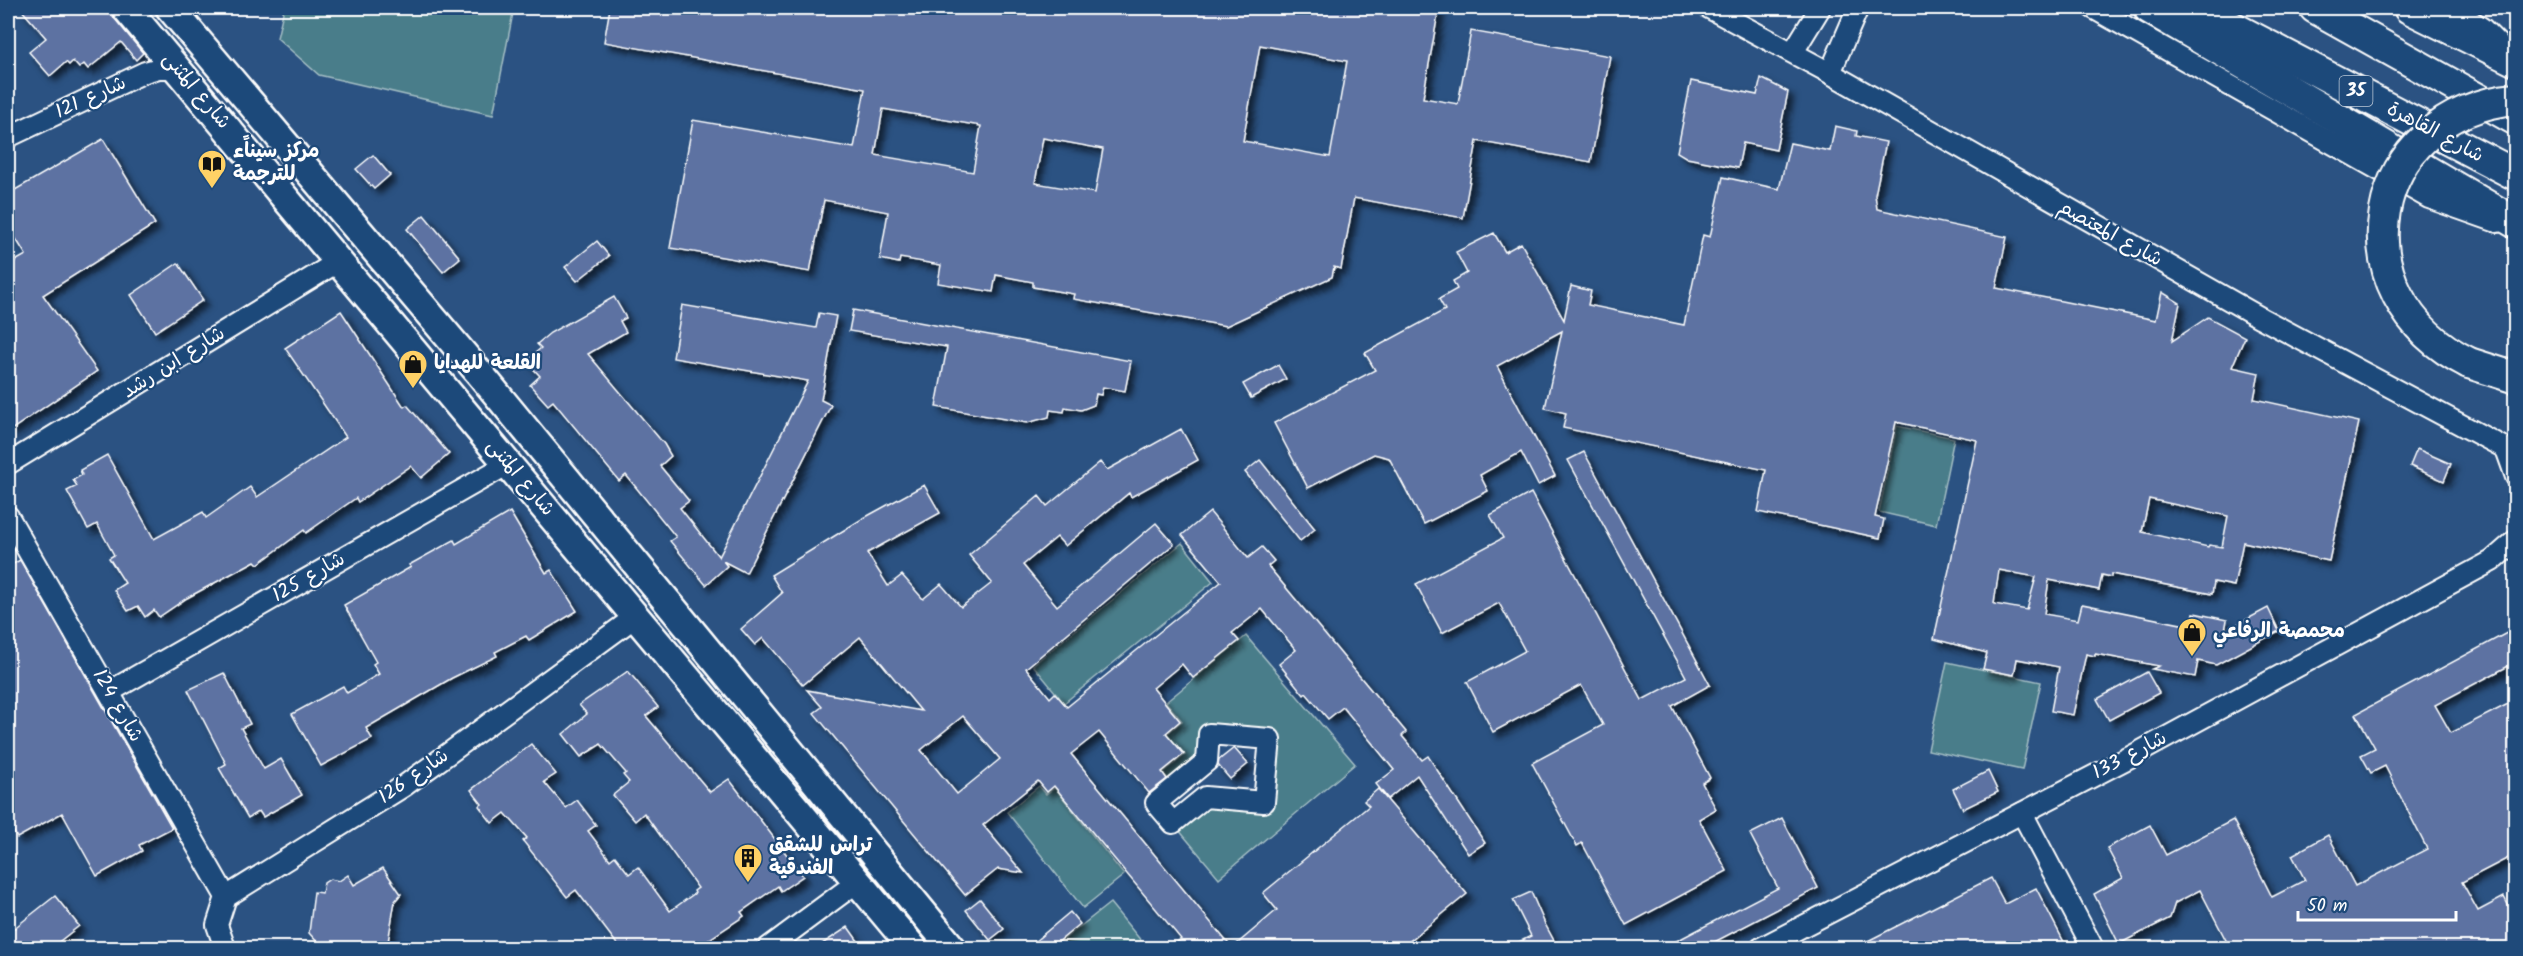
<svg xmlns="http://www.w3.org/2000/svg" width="2523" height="956" font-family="Kalam,'Playpen Sans Arabic',sans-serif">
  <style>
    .green { fill: #497d8a; stroke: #a4bec4; stroke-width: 1.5 }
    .building { fill: #5d72a2; stroke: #fff; stroke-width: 1.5; fill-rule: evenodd; filter: url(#shadow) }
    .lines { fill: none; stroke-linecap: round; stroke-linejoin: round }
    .street-casing { stroke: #fff; stroke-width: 24 }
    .secondary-casing { stroke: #fff; stroke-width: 32 }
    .primary-casing { stroke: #fff; stroke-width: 34 }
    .street { stroke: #1f4a7a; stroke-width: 20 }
    .secondary { stroke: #1f4a7a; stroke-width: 27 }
    .primary { stroke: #1f4a7a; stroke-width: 30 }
    .primary-bridge-casing { stroke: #fff; stroke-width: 34; stroke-linecap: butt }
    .primary-bridge { stroke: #1f4a7a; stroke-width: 30 }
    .labels { text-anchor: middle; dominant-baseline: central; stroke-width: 4.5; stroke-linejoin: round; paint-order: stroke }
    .shield { fill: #1f4a7a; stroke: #bcc9d7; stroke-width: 1.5 }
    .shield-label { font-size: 18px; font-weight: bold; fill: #fff }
    .street-label { font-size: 20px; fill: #fff; stroke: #1f4a7a }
    .poi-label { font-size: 20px; font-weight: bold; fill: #fff; stroke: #1f4a7a; text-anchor: start }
  </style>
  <defs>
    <filter id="shadow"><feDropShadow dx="5.5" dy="5.5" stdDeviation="3" flood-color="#0009"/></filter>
  </defs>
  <rect width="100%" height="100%" fill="#2b5282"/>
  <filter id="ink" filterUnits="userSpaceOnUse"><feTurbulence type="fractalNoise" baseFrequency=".0167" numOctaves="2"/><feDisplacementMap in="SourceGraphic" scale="12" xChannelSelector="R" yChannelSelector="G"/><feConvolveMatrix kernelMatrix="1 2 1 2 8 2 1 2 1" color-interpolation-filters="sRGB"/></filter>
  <g filter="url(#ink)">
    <g class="green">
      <polygon points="284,8 514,8 493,115 319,75 277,38"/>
      <polygon points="1897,426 1954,438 1936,525 1879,512"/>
      <polygon points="1182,543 1213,582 1064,703 1033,665"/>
      <polygon points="1246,636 1355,764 1219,878 1173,823 1205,797 1264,802 1270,739 1209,734 1207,761 1175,787 1163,773 1185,755 1167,734 1182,721 1166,702"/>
      <polygon points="1947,662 2041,682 2022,770 1928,750"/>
      <polygon points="1039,786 1046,794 1055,788 1124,875 1083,908 1007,812"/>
      <polygon points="1110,903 1147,948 1053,948"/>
    </g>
    <g class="building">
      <polygon points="20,8 111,8 114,18 143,53 136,60 121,42 88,69 84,64 79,68 73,61 69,65 66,62 50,76 29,52 46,38"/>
      <path d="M610,8H1439L1423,98L1458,104L1471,31L1610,56L1591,162L1477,141L1463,218L1354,198L1341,269L1334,267L1332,277L1226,326L1073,299L1074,294L1033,287V282L996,275L993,292L938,283L941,265L900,258L899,263L880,259L888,212L824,200L810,272L670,248L693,120L854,148L865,89L604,42ZM1260,45L1347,61L1330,157L1243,141ZM883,109L981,126L973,172L875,155ZM1043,138L1103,149L1095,193L1035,183Z"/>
      <polygon points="1761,78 1788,92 1776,150 1743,143 1738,168 1687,158 1677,152 1691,81 1757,95"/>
      <path d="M1835,126L1857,131L1856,136L1886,142L1875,195L1877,209L2007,237L1996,288L2156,320L2162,292L2180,303L2172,341L2208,317L2245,337L2232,367L2259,373L2254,399L2359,422L2329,561L2243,542L2234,586L2214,582L2212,594L2111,574V577L2102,575L2099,590L2049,580L2044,614L2078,620L2082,604L2191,626L2194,613L2227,620L2225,631L2268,608L2279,631L2216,665L2198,661L2195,677L2152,669L2159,666L2095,654V656L2086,654L2073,715L2051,711L2059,667L2017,659L2014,675L1983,669L1987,653L1934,639L1977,440L1896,422L1875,517L1884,519L1880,538L1758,512L1766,470L1563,428L1566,413L1545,408L1562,331L1497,366L1555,476L1538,485L1521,452L1480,475L1488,491L1424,524L1389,458L1374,454L1308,488L1274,423L1375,370L1365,353L1445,310L1439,299L1457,289L1453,281L1467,273L1456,252L1494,233L1505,252L1521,243L1564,320L1571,286L1591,291L1588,305L1684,325L1703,235L1710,237L1723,177L1779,189L1790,143L1830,151ZM2149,499L2228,516L2222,547L2209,545L2208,547L2142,532ZM1999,570L2036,577L2027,610L1994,604Z"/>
      <polygon points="103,139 155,224 43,295 97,371 8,432 8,265 26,255 8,226 8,194"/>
      <polygon points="373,155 390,175 374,189 356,169"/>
      <polygon points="424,215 460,258 443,272 407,229"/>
      <polygon points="597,241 609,256 577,281 565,267"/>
      <polygon points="178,263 203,300 155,332 131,295"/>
      <polygon points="614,297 626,318 620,321 626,332 588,354 664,444 671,456 660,466 689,501 680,508 719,557 808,381 673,358 682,305 816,328 819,313 836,316 821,400 831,405 746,573 723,561 727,566 706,585 670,541 676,537 626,475 619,481 553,401 548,405 530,385 540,376 526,361 541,348 537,344 550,333"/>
      <polygon points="853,310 1131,361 1125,391 1103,387 1101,395 1096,394 1094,405 1081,410 1065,407 1064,412 1050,410 1049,417 1027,423 936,407 947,347 849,331"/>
      <polygon points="341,311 404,407 407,405 449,454 421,478 411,466 358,502 356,498 306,533 304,530 258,564 255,561 187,598 159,617 154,610 145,617 138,606 128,611 114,590 125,583 109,558 114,555 97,524 88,529 67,491 77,486 73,480 82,475 80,470 107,455 154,539 203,512 206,518 250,487 257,497 346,437 285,348"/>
      <polygon points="1278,365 1286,379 1251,398 1243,384"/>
      <path d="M1181,429L1198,460L1131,497L1129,493L1065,546L1057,537L1023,565L1057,606L1156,523L1174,544L1026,668L1050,698L1055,693L1067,707L1221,582L1182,535L1210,512L1248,558L1262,547L1274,561L1268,566L1406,732L1402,736L1422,760L1428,756L1485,843L1468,854L1417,775L1388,799L1376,784L1394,770L1343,707L1328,719L1306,693L1304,695L1279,664L1296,650L1262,609L1232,633L1239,641L1193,678L1182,664L1153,688L1180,721L1166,733L1184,754L1162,772L1167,779L1149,793L1099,732L1071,754L1232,948L1277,910L1263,893L1369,806L1364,801L1378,789L1467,894L1401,948H1169L1181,939L1054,786L1047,792L1038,781L983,825L1023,873L998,869L965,895L814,713L822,707L807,690L921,711L860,637L803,685L763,638L755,645L741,629L782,593L771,575L862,519L924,485L940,513L867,553L888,586L902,575L923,599L941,584L961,607L992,583L969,555L1039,496L1047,506L1100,462L1107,470ZM963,716L1000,759L957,794L921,750Z"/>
      <polygon points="2417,449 2451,464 2444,481 2410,466"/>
      <polygon points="1584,452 1710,685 1672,706 1710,778 1702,783 1716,809 1699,819 1727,871 1626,925 1582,843 1577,846 1532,763 1603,725 1581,685 1493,732 1467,682 1525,651 1499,603 1442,633 1416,584 1503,538 1490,515 1531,493 1642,700 1686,677 1568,460"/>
      <polygon points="1260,460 1315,529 1300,541 1245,472"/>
      <polygon points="510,512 546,573 551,570 577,611 529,640 526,636 495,652 497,656 452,678 366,728 372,739 321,766 292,714 343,686 347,693 379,674 373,664 376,662 344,605 411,567 409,565 454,540 456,544"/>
      <polygon points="20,560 172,828 139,845 142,851 97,876 62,813 17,838 8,821 8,567"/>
      <polygon points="2516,628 2516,662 2435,705 2451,733 2516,700 2516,854 2462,882 2478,911 2504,897 2516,920 2516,948 2230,948 2200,890 2175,903 2170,918 2119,944 2094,894 2123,878 2107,848 2150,825 2166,855 2233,820 2272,897 2305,880 2292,855 2328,835 2355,886 2427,849 2385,766 2371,773 2361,755 2375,748 2356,714"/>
      <polygon points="628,671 658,707 646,716 710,792 729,779 803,876 781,891 778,886 741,912 744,916 696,948 620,948 576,890 567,897 523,841 527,838 505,813 492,823 479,806 482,804 471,790 531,744 556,774 544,782 566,808 577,800 596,825 588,831 610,860 615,856 629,874 638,867 670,911 695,893 694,891 698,888 644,813 635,821 613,795 629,782 623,775 626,773 601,744 581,757 563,734 587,714 579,705"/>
      <polygon points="2147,672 2159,693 2109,720 2097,699"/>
      <polygon points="224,673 250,724 241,728 264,769 281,759 302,795 263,817 259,811 248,818 219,768 226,764 188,690"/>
      <polygon points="1234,748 1248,764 1230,779 1218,765 1219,760"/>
      <polygon points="1988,771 1998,792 1963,809 1953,789"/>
      <polygon points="1782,818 1818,888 1703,948 1663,948 1778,888 1750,834"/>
      <polygon points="383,868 401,894 395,901 387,948 332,948 320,945 309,933 314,892 322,893 324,883 330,879 339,881 348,875 354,885"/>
      <polygon points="1991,878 2005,904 2036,888 2067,948 1854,948"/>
      <polygon points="1531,892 1545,924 1558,948 1507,948 1531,936 1513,900"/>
      <polygon points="55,896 79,926 51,948 8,948 8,933"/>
      <polygon points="980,899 1004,929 990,940 966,910"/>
      <polygon points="1070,912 1080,924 1051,948 1027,948"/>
      <polygon points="848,927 863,948 816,948"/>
    </g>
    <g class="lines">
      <g class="street-casing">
        <g id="street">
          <polyline points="1709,8 1830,73 2261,318 2516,454"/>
          <polyline points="2093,8 2429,198 2497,222"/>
          <polyline points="2452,8 2482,28 2498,44"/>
          <polyline points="1793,52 1820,8"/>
          <polyline points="1830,73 1858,8"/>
          <polyline points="8,137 145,72 159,68 176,68"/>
          <polyline points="2506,449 2516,477"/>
          <polyline points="8,464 339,261"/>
          <polyline points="8,516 226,897"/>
          <polyline points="109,692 508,464"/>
          <polygon points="1209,734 1270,739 1264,802 1205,797 1173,823 1156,803 1207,761"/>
          <polyline points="2022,813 2093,948"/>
          <polyline points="225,948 217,925 226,897 404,786 635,617"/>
          <polyline points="768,948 857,882"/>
          <polyline points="1761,948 2132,756 2492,561 2516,540"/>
        </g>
      </g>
      <g class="secondary-casing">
        <g id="secondary">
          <polyline points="126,8 913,948"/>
          <polyline points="170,8 481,375 952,948"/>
        </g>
      </g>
      <g class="primary-casing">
        <g id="primary">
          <polyline points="2149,8 2516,223"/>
          <polyline points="2196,8 2516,175"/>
          <polyline points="2315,8 2516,120"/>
          <polyline points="2409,8 2516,61"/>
          <polyline points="2469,363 2516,378"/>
        </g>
      </g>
      <use href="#street" class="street"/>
      <use href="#secondary" class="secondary"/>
      <use href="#primary" class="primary"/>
      <g class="primary-bridge-casing">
        <path id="primary-bridge" d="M2469,363C2333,296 2365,113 2516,99"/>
      </g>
      <use href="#primary-bridge" class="primary-bridge"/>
    </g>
  </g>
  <defs>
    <g id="library-pin" transform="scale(1.5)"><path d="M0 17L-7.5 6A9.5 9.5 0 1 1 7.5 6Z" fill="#ffd166" stroke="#1f4a7a"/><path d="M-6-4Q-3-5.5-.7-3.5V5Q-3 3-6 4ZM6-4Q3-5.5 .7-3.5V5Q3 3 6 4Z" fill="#111"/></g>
    <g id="shop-pin" transform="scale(1.5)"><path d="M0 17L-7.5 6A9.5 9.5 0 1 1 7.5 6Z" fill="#ffd166" stroke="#1f4a7a"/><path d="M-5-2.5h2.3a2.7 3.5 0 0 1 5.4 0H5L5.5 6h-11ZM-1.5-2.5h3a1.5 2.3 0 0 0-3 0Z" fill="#111"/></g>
    <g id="building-pin" transform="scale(1.5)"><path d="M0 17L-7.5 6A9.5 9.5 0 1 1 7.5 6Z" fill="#ffd166" stroke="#1f4a7a"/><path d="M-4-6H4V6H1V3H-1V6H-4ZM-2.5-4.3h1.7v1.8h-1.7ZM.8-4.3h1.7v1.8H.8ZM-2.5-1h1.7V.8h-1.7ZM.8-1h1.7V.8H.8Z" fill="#111"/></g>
  </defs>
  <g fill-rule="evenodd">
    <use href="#library-pin" x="212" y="164"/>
    <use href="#shop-pin" x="413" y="364"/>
    <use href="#shop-pin" x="2192" y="632"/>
    <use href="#building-pin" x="748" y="858"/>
  </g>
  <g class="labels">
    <rect class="shield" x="2339.5" y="76" width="33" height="30" rx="4.5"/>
    <g class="shield-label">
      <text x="2356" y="91">35</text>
    </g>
    <g class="street-label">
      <text transform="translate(196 91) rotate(50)">شارع المثنى</text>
      <text transform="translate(91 98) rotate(-25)">شارع 121</text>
      <text transform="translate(2435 133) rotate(28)">شارع القاهرة</text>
      <text transform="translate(2110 234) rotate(29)">شارع المعتصم</text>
      <text transform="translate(174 363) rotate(-32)">شارع ابن رشد</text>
      <text transform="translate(520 478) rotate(50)">شارع المثنى</text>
      <text transform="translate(309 578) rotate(-30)">شارع 125</text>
      <text transform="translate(117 706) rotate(60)">شارع 124</text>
      <text transform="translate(2130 756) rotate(-28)">شارع 133</text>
      <text transform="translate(414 777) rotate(-35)">شارع 126</text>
    </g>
    <g class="poi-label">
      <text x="233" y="152">مركز سيناًء<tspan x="233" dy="23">للترجمة</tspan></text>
      <text x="434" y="364">القلعة للهدايا</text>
      <text x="2213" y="632">محمصة الرفاعي</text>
      <text x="769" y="846">تراس للشقق<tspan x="769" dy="23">الفندقية</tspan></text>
    </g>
  </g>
  <rect width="2523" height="956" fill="none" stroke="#1f4a7a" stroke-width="30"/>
  <rect x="15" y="15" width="2493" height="926" fill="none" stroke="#fff" stroke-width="2" filter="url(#ink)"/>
  <path d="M2298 911v9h158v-9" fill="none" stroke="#ffffff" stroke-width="3"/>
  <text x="2307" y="911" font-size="18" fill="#ffffff" stroke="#1f4a7a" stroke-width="4.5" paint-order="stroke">50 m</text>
</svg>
